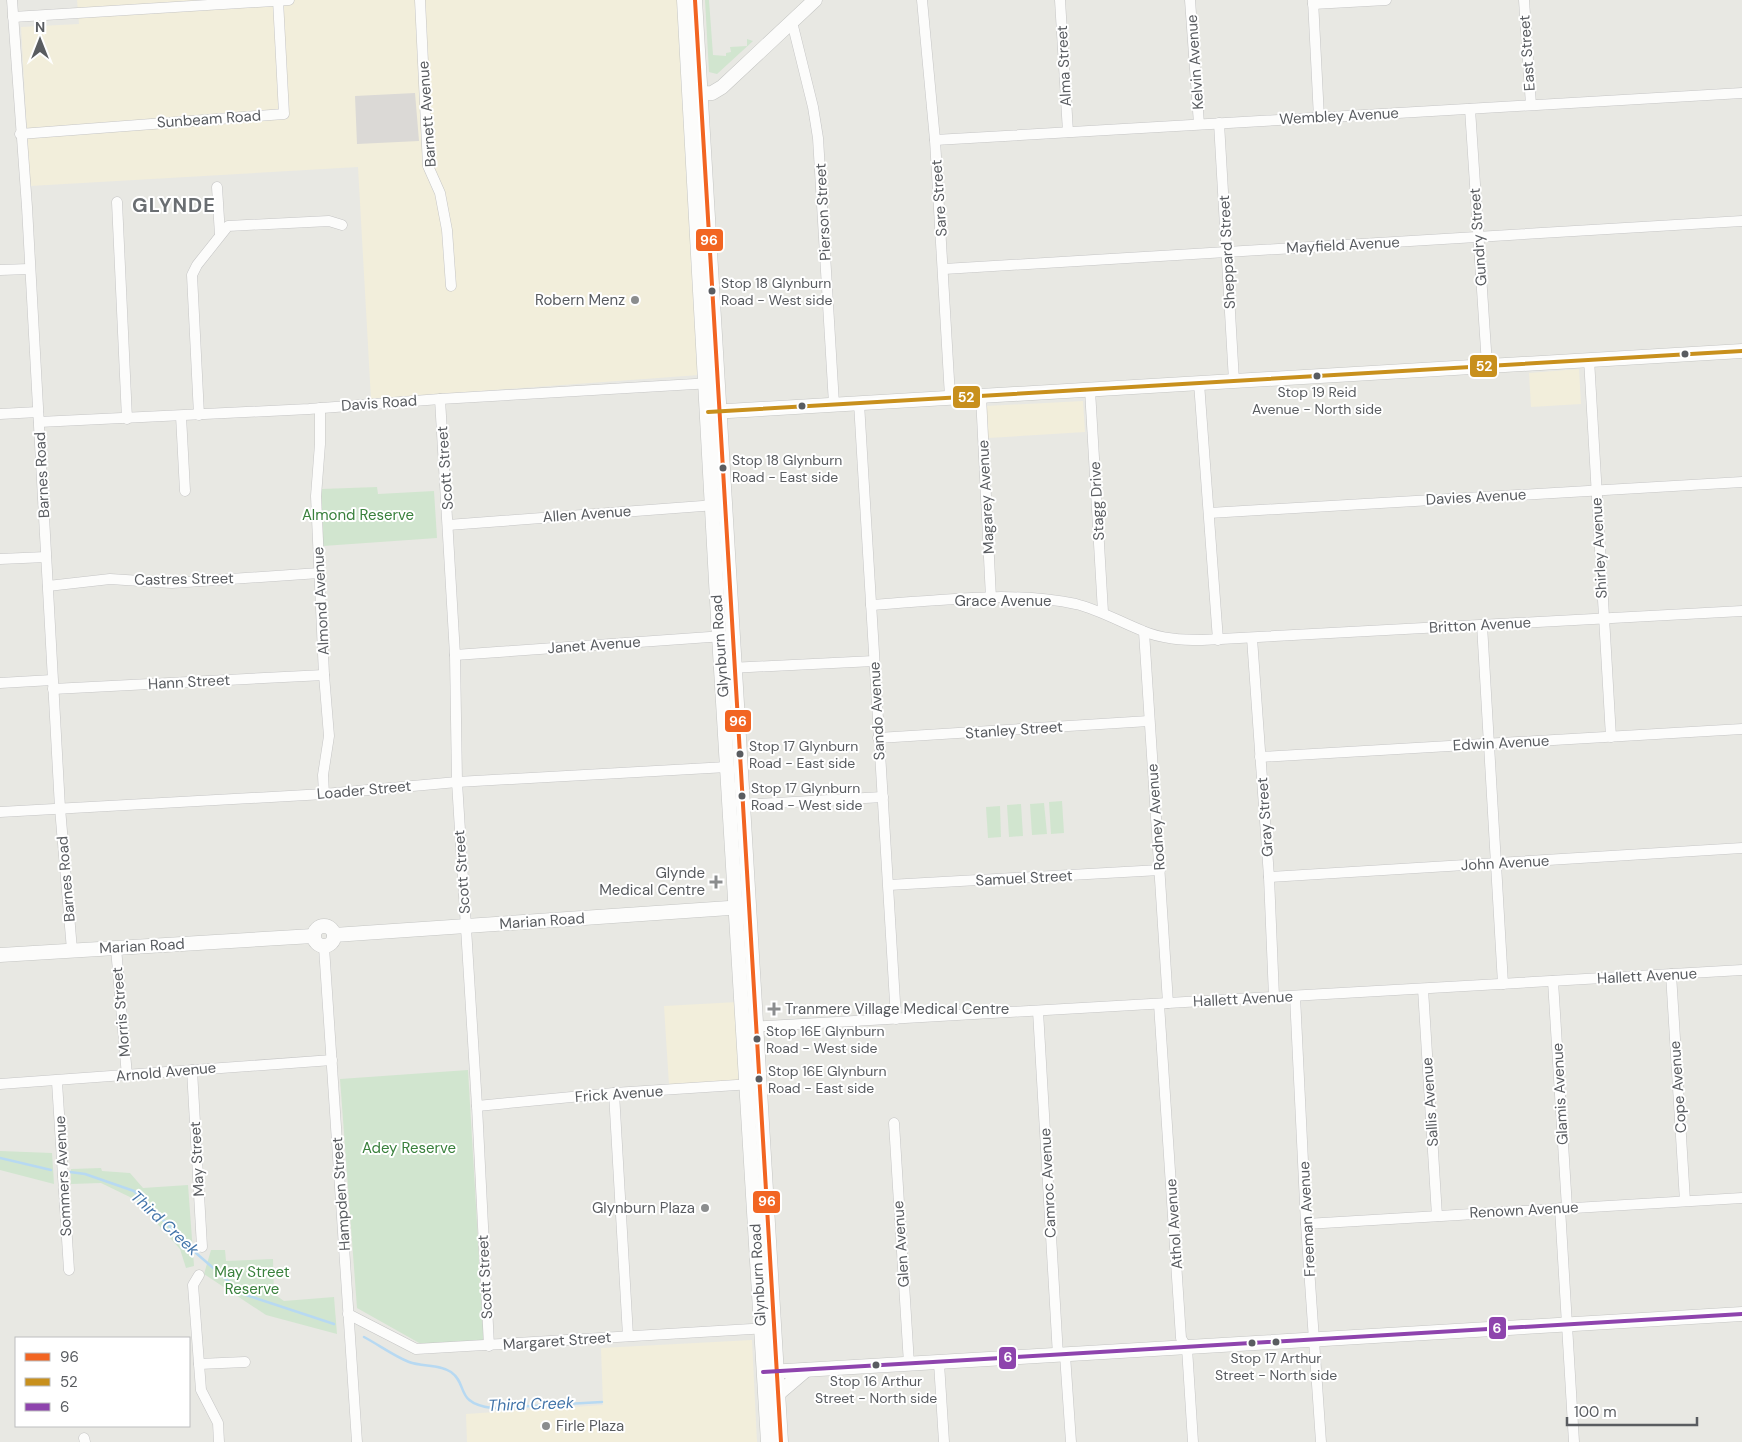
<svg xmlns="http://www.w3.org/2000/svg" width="1742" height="1442" font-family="'DM Sans',sans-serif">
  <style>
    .commercial { fill: #f2eedb }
    .industrial { fill: #dbd9d6 }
    .green { fill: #d1e5cf }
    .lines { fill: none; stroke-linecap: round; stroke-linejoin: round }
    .stream { stroke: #b7d9f2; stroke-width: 2.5 }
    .street-casing { stroke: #c5c5c5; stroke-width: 11 }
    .secondary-casing { stroke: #c4c5c3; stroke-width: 15 }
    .street { stroke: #fcfcfb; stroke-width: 10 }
    .secondary { stroke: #fcfcfb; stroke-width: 14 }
    .bus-1-casing { stroke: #fff; stroke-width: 8 }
    .bus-2-casing { stroke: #fff; stroke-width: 8 }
    .bus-3-casing { stroke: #fff; stroke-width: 8 }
    .bus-1 { stroke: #f26522; stroke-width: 4 }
    .bus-2 { stroke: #c8901d; stroke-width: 4 }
    .bus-3 { stroke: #8e44ad; stroke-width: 4 }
    .bus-dot { fill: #595c60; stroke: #fff; stroke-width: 2 }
    .poi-dot { fill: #8b8d8e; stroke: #fff; stroke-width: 2 }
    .labels { text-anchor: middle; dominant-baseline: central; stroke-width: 4; stroke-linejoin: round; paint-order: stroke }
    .bus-label { font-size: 14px; fill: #595c60; stroke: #fff; text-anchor: start }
    .street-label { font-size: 15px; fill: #595c60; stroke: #fff }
    .poi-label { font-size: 15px; fill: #595c60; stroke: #fff; text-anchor: end }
    .park-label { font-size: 15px; fill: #39803c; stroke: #fff }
    .water-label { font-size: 16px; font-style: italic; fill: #4274a9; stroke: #fff }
    .district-label { font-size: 20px; font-weight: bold; letter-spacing: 1px; fill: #6a6e72; stroke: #fff }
    .line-badge { stroke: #fff; stroke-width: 2 }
    .badge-label { font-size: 14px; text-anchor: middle; font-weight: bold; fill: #fff }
  </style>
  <rect width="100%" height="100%" fill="#e8e8e3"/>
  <g class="commercial">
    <polygon points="77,0 677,0 699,375 371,399 358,167 30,186 21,27 79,24"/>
    <polygon points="1579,369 1581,404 1531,407 1529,373"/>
    <polygon points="1083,401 1085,432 988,438 986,406"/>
    <polygon points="738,1002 743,1081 669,1085 664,1006"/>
    <polygon points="752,1340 757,1442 467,1442 466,1414 603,1405 601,1348"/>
  </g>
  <polygon class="industrial" points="415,93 419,141 357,144 355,96"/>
  <g class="green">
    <polygon points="705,0 709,0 713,55 726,56 726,53 731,52 730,47 747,46 747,39 753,41 717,74 709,72"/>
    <polygon points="377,487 378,494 434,491 437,538 323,546 321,489"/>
    <polygon points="1062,801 1064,833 1051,834 1049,802"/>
    <polygon points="1044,803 1047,834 1032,835 1030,804"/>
    <polygon points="1021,804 1023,836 1009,837 1007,805"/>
    <polygon points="1000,806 1001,837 988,838 986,807"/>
    <polygon points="468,1070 484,1342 421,1344 357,1308 340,1079"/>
    <polygon points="0,1151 52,1153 54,1184 0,1170"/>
    <polygon points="101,1168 102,1171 130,1173 143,1188 188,1185 194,1266 186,1268 180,1249 136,1200 101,1183 71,1184 71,1169"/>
    <polygon points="211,1250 225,1250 226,1261 273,1259 274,1294 284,1301 334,1297 337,1334 266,1315 204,1274"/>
  </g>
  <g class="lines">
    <g class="stream">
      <polyline points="0,1158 51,1170"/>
      <polyline points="70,1172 85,1174 134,1191 196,1253 243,1294 334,1324"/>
      <path d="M364,1337C379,1345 394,1356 409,1362C422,1367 440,1364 451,1372C469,1385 454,1403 492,1408L602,1402"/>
    </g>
    <g class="street-casing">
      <g id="street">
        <polyline points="12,0 27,207 60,808 72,950"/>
        <polyline points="420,0 428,166 440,193 447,230 451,286"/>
        <polyline points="922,0 935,140 950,397"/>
        <polyline points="1060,0 1068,132"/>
        <polyline points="1190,0 1199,124"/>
        <polyline points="1313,0 1319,118"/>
        <polyline points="1524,0 1531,105"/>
        <polyline points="1313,4 1386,0"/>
        <polyline points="13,17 289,0"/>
        <polyline points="792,22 813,107 818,138 834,404"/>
        <polyline points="1470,109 1487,365"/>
        <polyline points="1219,123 1234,381"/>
        <polyline points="20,134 284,114 278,0"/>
        <polyline points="935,140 1742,93"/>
        <polyline points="217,187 220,235"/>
        <polyline points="117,202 127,419"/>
        <polyline points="944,269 1742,221"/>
        <polyline points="0,270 29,269"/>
        <polyline points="1589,359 1611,737"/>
        <polyline points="1199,383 1218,640"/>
        <polyline points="1090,390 1103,612"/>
        <polyline points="981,396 991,598"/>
        <polyline points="440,399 455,655 457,782 477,1106 489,1346"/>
        <polyline points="859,403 896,1019"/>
        <polyline points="320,408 320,444 316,496 324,675 329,736 323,775 324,794"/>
        <polyline points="0,414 38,412"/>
        <polyline points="199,415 192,275 197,265 228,226 329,221 342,225"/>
        <polyline points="181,416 185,491"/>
        <polyline points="39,422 309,409 440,399 712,383"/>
        <polyline points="1209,513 1742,482"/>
        <polyline points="448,525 716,505"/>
        <polyline points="0,559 46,557"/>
        <polyline points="48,586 110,579 172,583 319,573"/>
        <path d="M871,605C938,601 1009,590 1076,604C1100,610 1120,622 1143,631C1162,639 1182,640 1202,640L1742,611"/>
        <polyline points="1482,625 1503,984"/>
        <polyline points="1144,632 1168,1003"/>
        <polyline points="1252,638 1269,877 1274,997"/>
        <polyline points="455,655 724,636"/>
        <polyline points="730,668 874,661"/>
        <polyline points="0,683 52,680"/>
        <polyline points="53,689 324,675"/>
        <polyline points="878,738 1149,721"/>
        <polyline points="1260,757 1742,729"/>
        <polyline points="742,805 883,797"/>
        <polyline points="0,812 324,794 457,782 727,767"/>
        <polyline points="1269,877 1742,848"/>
        <polyline points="889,885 1160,870"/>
        <polyline points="324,947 357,1442"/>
        <polyline points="116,948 127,1076"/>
        <polyline points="1671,974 1685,1201"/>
        <polyline points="1553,981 1567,1208"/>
        <polyline points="1423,989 1437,1216"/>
        <polyline points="1295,996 1306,1224 1321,1442"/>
        <polyline points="1159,1004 1181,1338 1187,1348 1193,1442"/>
        <polyline points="1038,1011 1058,1356"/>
        <polyline points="750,1027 1742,970"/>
        <polyline points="192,1070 202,1247"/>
        <polyline points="57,1082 69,1270"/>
        <polyline points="0,1084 332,1060"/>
        <polyline points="614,1093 628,1336"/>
        <polyline points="477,1106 614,1093 752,1084"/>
        <polyline points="894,1123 909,1364"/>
        <polyline points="1560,1208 1574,1442"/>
        <polyline points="1306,1224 1742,1198"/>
        <polyline points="199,1275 193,1285 201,1390 218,1423 219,1442"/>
        <polyline points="348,1314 416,1349 768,1328"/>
        <polyline points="1065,1355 1071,1442"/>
        <polyline points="939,1363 944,1442"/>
        <polyline points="199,1364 245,1362"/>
        <polyline points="84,1438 85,1442"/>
      </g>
    </g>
    <g class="secondary-casing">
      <g id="secondary">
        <polyline points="684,0 719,636 768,1442"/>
        <polyline points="695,0 781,1442"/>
        <polyline points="692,94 712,93 722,87 815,0"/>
        <polyline points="711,412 1742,351"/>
        <circle cx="324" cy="936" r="10"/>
        <polyline points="334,935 744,907"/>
        <polyline points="0,955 313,936"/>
        <polyline points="769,1372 1742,1314"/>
        <polyline points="779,1393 806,1370"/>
      </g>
    </g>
    <use href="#street" class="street"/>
    <use href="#secondary" class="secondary"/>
    <g class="bus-1-casing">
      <polyline id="bus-1" points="695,0 781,1442"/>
    </g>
    <g class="bus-2-casing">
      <polyline id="bus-2" points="708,412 1742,351"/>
    </g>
    <g class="bus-3-casing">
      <polyline id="bus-3" points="763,1372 1742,1314"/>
    </g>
    <use href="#bus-1" class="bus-1"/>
    <use href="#bus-2" class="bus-2"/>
    <use href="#bus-3" class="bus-3"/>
  </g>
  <g class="bus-dot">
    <circle cx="712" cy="291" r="4.5"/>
    <circle cx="1685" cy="354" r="4.5"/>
    <circle cx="1317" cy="376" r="4.5"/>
    <circle cx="802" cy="406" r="4.5"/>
    <circle cx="723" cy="468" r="4.5"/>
    <circle cx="740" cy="754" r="4.5"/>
    <circle cx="742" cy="796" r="4.5"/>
    <circle cx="757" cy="1039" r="4.5"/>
    <circle cx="759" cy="1079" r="4.5"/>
    <circle cx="1276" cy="1342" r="4.5"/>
    <circle cx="1252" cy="1343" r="4.5"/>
    <circle cx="876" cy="1365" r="4.5"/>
  </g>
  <g class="poi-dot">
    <circle cx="635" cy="300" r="5"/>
    <path d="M713.5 874.5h5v5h5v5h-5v5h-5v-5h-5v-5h5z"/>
    <path d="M771.5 1001.5h5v5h5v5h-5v5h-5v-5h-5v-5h5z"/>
    <circle cx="705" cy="1208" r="5"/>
    <circle cx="546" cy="1426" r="5"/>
  </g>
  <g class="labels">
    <g class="bus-label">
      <text x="721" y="283">Stop 18 Glynburn<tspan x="721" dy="17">Road - West side</tspan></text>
      <text x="1317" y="392" text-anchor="middle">Stop 19 Reid<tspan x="1317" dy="17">Avenue - North side</tspan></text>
      <text x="732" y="460">Stop 18 Glynburn<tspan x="732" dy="17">Road - East side</tspan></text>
      <text x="749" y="746">Stop 17 Glynburn<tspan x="749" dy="17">Road - East side</tspan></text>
      <text x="751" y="788">Stop 17 Glynburn<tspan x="751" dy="17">Road - West side</tspan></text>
      <text x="766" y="1031">Stop 16E Glynburn<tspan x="766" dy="17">Road - West side</tspan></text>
      <text x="768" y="1071">Stop 16E Glynburn<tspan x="768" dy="17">Road - East side</tspan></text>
      <text x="1276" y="1358" text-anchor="middle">Stop 17 Arthur<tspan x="1276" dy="17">Street - North side</tspan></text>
      <text x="876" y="1381" text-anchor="middle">Stop 16 Arthur<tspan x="876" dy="17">Street - North side</tspan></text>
    </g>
    <g class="street-label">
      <text transform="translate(1527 53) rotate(-94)">East Street</text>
      <text transform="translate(1195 62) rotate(-94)">Kelvin Avenue</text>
      <text transform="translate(1064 66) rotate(-93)">Alma Street</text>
      <text transform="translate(427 114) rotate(-94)">Barnett Avenue</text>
      <text transform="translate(1339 116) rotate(-3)">Wembley Avenue</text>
      <text transform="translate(209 119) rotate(-4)">Sunbeam Road</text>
      <text transform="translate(939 198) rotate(-94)">Sare Street</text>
      <text transform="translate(823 212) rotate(-93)">Pierson Street</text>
      <text transform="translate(1478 237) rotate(-94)">Gundry Street</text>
      <text transform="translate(1343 245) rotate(-3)">Mayfield Avenue</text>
      <text transform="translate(1227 252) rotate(-93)">Sheppard Street</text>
      <text transform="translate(379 403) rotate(-4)">Davis Road</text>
      <text transform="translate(445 468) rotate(-94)">Scott Street</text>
      <text transform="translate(42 475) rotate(-93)">Barnes Road</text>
      <text transform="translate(986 497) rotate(-93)">Magarey Avenue</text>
      <text transform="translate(1476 497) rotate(-3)">Davies Avenue</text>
      <text transform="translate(1097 501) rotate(-93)">Stagg Drive</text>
      <text transform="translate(587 514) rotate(-4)">Allen Avenue</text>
      <text transform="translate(1599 548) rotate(-93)">Shirley Avenue</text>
      <text transform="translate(184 579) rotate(-1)">Castres Street</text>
      <text transform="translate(321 601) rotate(-93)">Almond Avenue</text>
      <text x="1003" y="601">Grace Avenue</text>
      <text transform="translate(1480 625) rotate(-3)">Britton Avenue</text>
      <text transform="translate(594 645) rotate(-4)">Janet Avenue</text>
      <text transform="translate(720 646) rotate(-94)">Glynburn Road</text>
      <text transform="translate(189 682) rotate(-3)">Hann Street</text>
      <text transform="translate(877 711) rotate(-93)">Sando Avenue</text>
      <text transform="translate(1014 730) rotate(-4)">Stanley Street</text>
      <text transform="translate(1501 743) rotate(-3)">Edwin Avenue</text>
      <text transform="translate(364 790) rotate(-5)">Loader Street</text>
      <text transform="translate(1156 817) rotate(-94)">Rodney Avenue</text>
      <text transform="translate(1265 817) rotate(-94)">Gray Street</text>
      <text transform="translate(1505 863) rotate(-3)">John Avenue</text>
      <text transform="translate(462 872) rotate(-94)">Scott Street</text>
      <text transform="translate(1024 878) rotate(-3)">Samuel Street</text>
      <text transform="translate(66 879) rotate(-95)">Barnes Road</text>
      <text transform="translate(542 921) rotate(-4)">Marian Road</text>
      <text transform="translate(142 946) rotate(-3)">Marian Road</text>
      <text transform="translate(1647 976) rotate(-3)">Hallett Avenue</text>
      <text transform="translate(1243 999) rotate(-3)">Hallett Avenue</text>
      <text transform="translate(121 1012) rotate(-95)">Morris Street</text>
      <text transform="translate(166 1072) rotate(-5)">Arnold Avenue</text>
      <text transform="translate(1678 1087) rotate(-94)">Cope Avenue</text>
      <text transform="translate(619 1094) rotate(-4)">Frick Avenue</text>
      <text transform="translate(1560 1094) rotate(-93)">Glamis Avenue</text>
      <text transform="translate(1430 1102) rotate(-94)">Sallis Avenue</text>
      <text transform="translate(197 1159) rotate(-93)">May Street</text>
      <text transform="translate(63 1176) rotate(-93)">Sommers Avenue</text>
      <text transform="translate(1048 1183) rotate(-93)">Camroc Avenue</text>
      <text transform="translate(341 1194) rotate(-94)">Hampden Street</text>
      <text transform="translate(1524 1210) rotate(-3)">Renown Avenue</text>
      <text transform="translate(1307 1219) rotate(-93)">Freeman Avenue</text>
      <text transform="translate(1174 1224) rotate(-94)">Athol Avenue</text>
      <text transform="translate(901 1244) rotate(-94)">Glen Avenue</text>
      <text transform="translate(758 1275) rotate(-93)">Glynburn Road</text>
      <text transform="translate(485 1277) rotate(-93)">Scott Street</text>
      <text transform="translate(557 1341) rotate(-4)">Margaret Street</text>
    </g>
    <g class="poi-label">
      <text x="625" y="300">Robern Menz</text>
      <text x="705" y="873">Glynde<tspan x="705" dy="17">Medical Centre</tspan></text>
      <text x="785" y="1009" text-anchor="start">Tranmere Village Medical Centre</text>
      <text x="695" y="1208">Glynburn Plaza</text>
      <text x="556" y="1426" text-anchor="start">Firle Plaza</text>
    </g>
    <g class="park-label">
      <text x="358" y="515">Almond Reserve</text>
      <text x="409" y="1148">Adey Reserve</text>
      <text x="252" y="1272">May Street<tspan x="252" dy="17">Reserve</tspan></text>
    </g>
    <g class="water-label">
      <text transform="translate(165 1223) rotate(43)">Third Creek</text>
      <text transform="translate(531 1404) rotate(-2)">Third Creek</text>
    </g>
    <g class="district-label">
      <text x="174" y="205">GLYNDE</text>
    </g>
  </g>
  <g class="line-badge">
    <rect x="695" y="228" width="29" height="24" rx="5" fill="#f26522"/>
    <rect x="1469" y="354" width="29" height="24" rx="5" fill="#c8901d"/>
    <rect x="952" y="385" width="29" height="24" rx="5" fill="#c8901d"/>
    <rect x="724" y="709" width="28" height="24" rx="5" fill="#f26522"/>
    <rect x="752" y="1190" width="29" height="24" rx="5" fill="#f26522"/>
    <rect x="1488" y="1316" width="19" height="24" rx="5" fill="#8e44ad"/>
    <rect x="998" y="1346" width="19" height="24" rx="5" fill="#8e44ad"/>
  </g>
  <g class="badge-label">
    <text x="709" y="245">96</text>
    <text x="1484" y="371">52</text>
    <text x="966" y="402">52</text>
    <text x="738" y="726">96</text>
    <text x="767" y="1206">96</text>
    <text x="1497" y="1333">6</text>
    <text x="1008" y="1362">6</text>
  </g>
  <rect x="15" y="1337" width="175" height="90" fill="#ffffff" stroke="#bdbebf"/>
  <rect x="25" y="1353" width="25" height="8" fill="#f26522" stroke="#bdbebf"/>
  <text x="60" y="1362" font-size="15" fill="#595c60">96</text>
  <rect x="25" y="1378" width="25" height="8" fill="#c8901d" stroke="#bdbebf"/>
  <text x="60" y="1387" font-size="15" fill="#595c60">52</text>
  <rect x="25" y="1403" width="25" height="8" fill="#8e44ad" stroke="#bdbebf"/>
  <text x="60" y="1412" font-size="15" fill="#595c60">6</text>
  <g transform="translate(40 40)" stroke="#ffffff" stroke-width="4" paint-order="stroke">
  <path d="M0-4L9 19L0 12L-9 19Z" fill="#595c60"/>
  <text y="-8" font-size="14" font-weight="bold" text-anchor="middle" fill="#595c60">N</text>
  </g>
  <path d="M1567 1417v8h130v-8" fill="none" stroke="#595c60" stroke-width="2.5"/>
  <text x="1574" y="1417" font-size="15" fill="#595c60" stroke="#ffffff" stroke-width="4" paint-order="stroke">100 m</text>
</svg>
